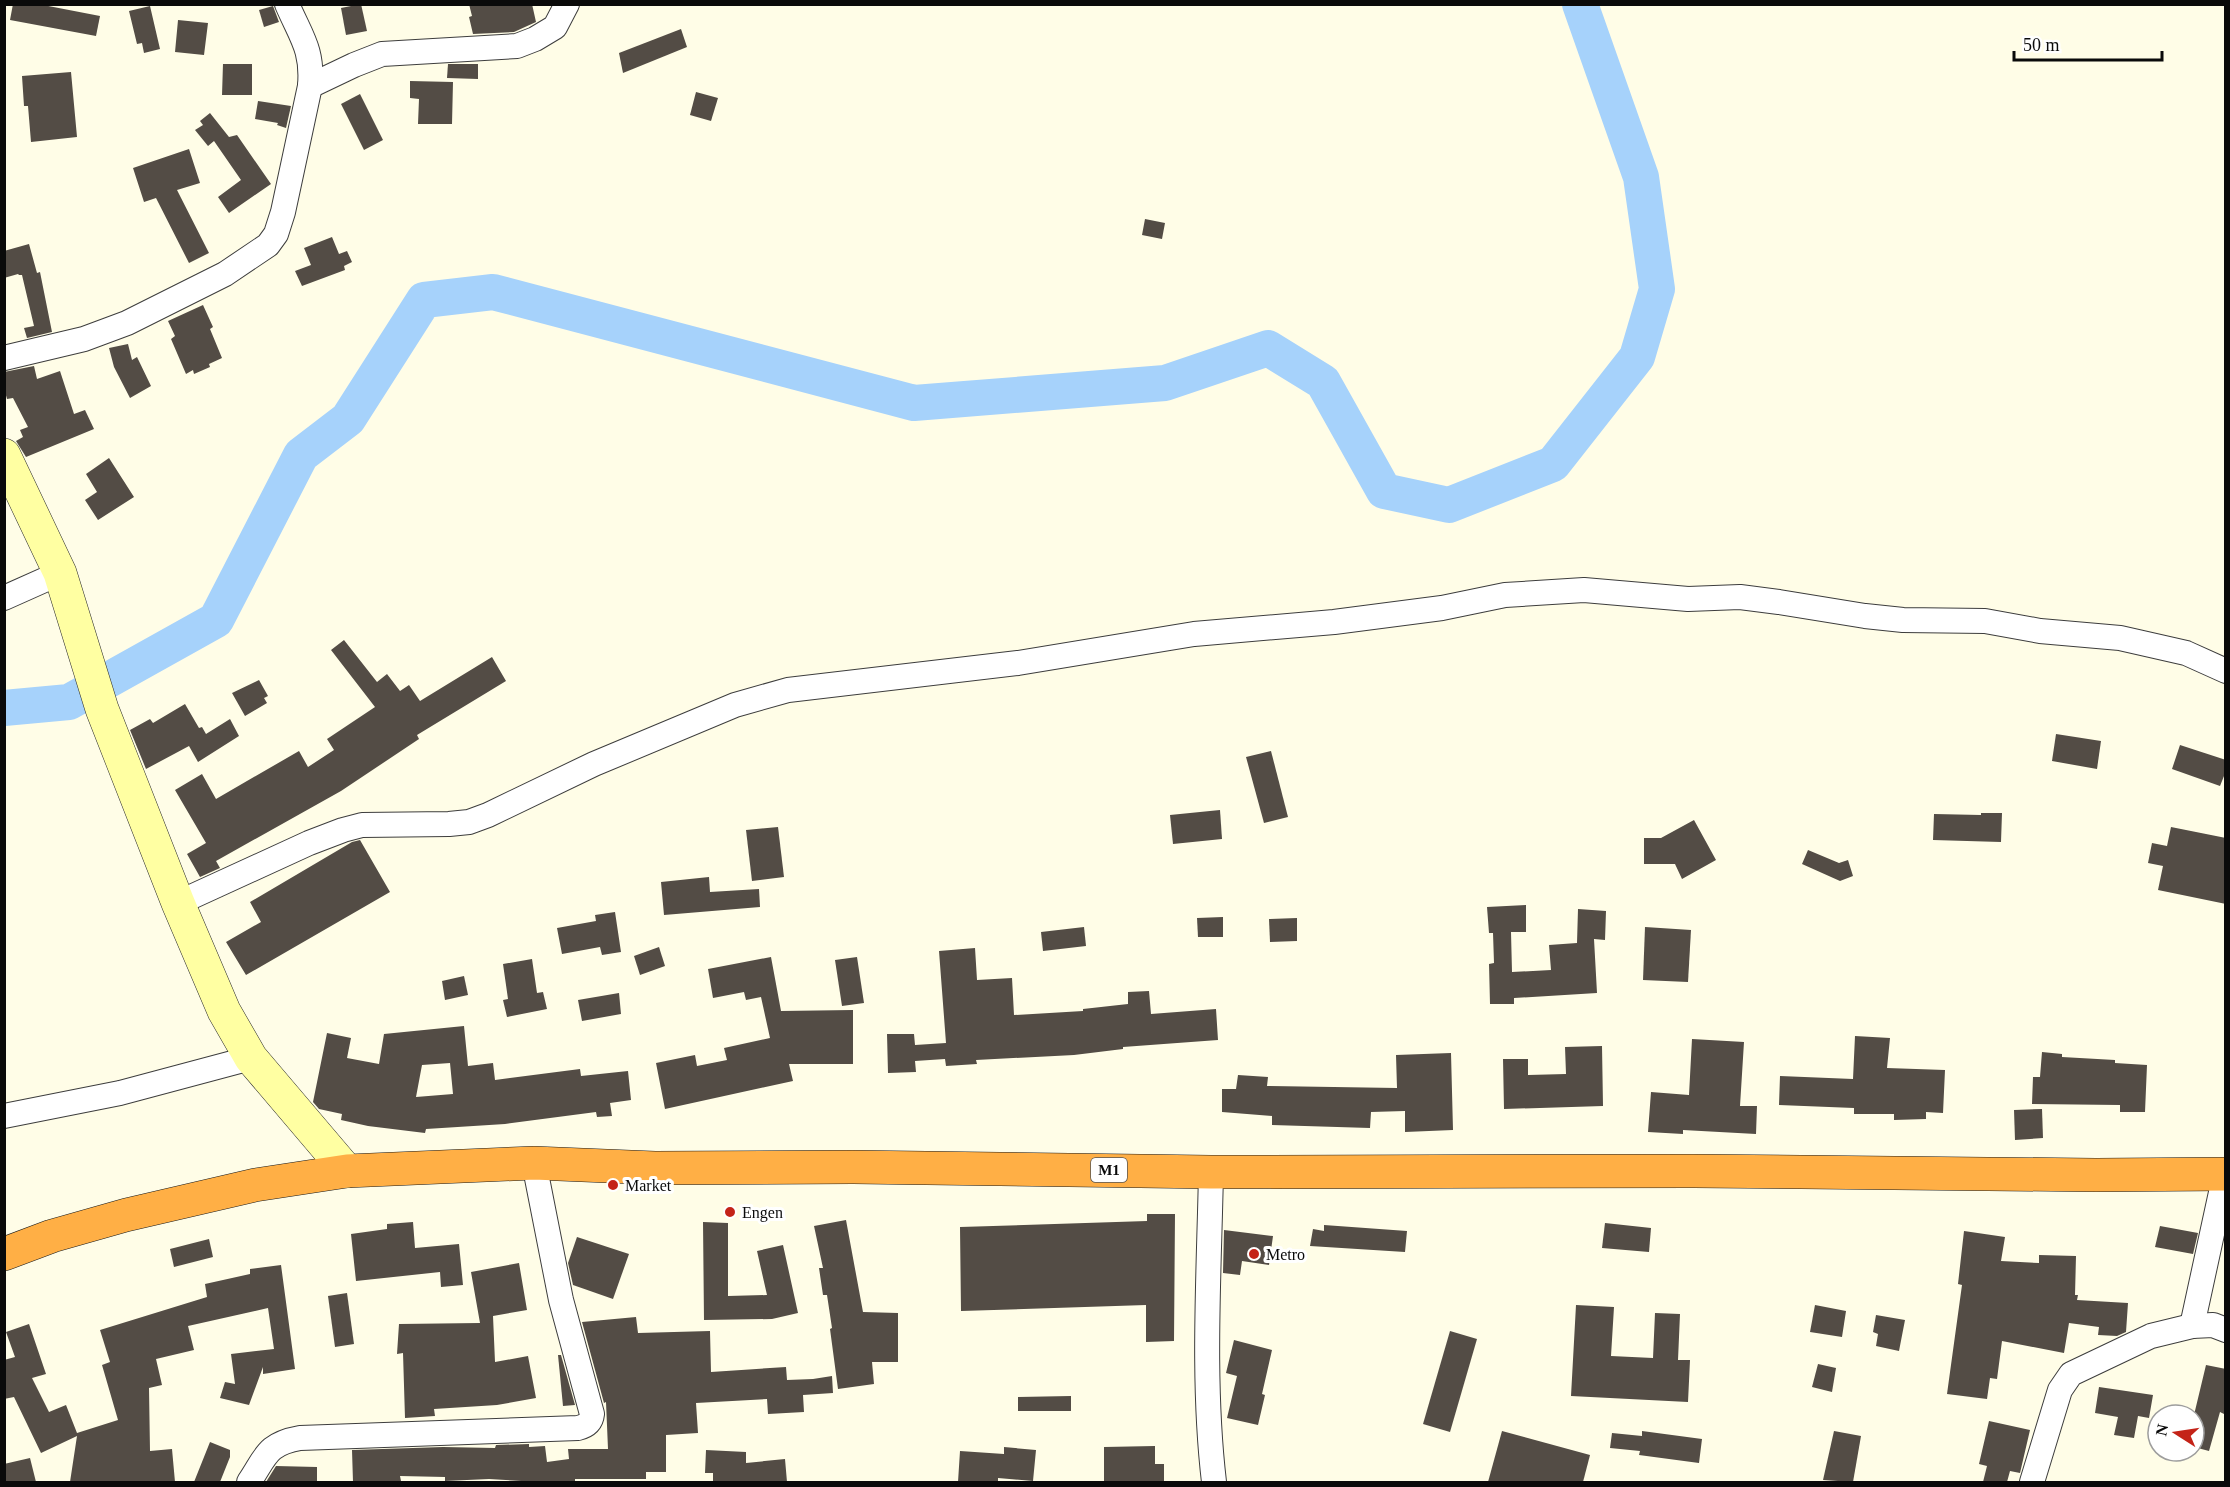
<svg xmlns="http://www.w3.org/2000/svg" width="2230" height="1487" font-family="Georgia,serif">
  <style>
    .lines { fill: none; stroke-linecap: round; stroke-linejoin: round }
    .river { stroke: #a6d2fb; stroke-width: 36 }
    .building { fill: #534c45; fill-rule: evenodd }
    .street-casing { stroke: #3d3d3d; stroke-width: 26 }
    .secondary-casing { stroke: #2c2c2c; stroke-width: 34 }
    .highway-casing { stroke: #1b1b1b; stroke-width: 34 }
    .street { stroke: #fff; stroke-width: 24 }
    .secondary { stroke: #ffffa2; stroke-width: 33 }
    .highway { stroke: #ffaf45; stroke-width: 33 }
    .poi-dot { fill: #c42318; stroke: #fff; stroke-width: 2 }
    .labels { text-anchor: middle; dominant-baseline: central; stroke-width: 6; stroke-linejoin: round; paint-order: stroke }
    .shield { fill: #fff; stroke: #545454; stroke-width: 1.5 }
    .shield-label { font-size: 15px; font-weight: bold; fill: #0a0a0a }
    .poi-label { font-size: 16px; fill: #0a0a0a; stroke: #fff; text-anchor: start }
  </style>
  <rect width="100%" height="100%" fill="#fffde7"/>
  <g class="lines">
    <polyline class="river" points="4,708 69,702 216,620 301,455 348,419 424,300 493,292 914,403 1165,383 1268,348 1323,382 1384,491 1449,505 1553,464 1637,357 1657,289 1641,177 1580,4"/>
  </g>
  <g class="building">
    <polygon points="13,4 38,4 100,16 96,36 10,20"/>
    <polygon points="361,4 367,31 346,35 341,8"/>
    <polygon points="469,4 532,4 536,22 514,32 473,34 469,17 472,16"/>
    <polygon points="150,6 160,49 144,53 142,43 137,44 129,11"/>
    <polygon points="273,6 279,22 264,27 259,10"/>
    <polygon points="178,20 208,23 204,55 175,52"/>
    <polygon points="681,29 687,47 623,73 619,53"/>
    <polygon points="223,64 252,64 252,95 222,95"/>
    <polygon points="448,64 478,64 478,79 447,78"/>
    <polygon points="71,72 77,137 31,142 28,106 24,106 22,76"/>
    <polygon points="410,81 453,82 452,124 418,124 419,99 410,98"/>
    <polygon points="696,92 718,98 711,121 690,115"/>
    <polygon points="360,94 383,140 364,150 341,104"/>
    <polygon points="258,101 291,106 286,128 277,125 278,123 255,119"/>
    <polygon points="210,113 229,137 237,135 271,184 229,213 218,197 241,180 214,141 208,146 195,130 203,125 200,121"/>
    <polygon points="189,149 200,183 177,190 209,253 189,263 156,198 144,202 133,168"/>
    <polygon points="1145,219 1165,223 1162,239 1142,235"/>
    <polygon points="332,237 339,254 347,251 352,262 344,266 345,270 302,286 295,271 311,265 304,248"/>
    <polygon points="29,244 37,273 40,272 52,332 27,338 24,328 34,326 22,275 19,275 18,274 4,278 4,251"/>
    <polygon points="203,305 213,327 210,329 222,358 209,364 210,367 194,374 193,370 186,374 171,339 175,336 168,321"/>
    <polygon points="128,344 132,360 137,357 151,386 130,398 114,367 109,348"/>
    <polygon points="34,366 37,379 60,371 74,414 85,410 94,429 26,457 16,441 23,437 20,430 28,427 13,398 7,399 4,388 4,372"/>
    <polygon points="109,458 134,497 98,520 85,500 97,492 86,474"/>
    <polygon points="344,640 377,682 387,674 400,691 409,685 420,701 492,657 506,681 417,735 419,739 341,791 216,861 220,868 200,877 187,854 206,843 175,790 202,774 216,799 299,751 308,767 334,750 327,739 375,707 331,650"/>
    <polygon points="259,680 268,696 264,698 267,703 245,716 232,693"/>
    <polygon points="185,704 199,728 202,727 206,734 230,719 239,736 198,762 189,746 146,769 130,730 150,719 153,723"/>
    <polygon points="2056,734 2101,741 2097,769 2052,761"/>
    <polygon points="2180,745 2226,760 2226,771 2220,786 2172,769"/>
    <polygon points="1271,751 1288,817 1264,823 1246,757"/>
    <polygon points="1220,810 1222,839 1173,844 1170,815"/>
    <polygon points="1981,813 2002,813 2001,842 1933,840 1934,814 1981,815"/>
    <polygon points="1694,820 1716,860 1682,879 1675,864 1644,864 1644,838 1661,838"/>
    <polygon points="778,827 784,877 752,881 746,830"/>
    <polygon points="2171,827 2226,838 2226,904 2158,890 2163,866 2148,863 2152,843 2167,846"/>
    <polygon points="360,840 390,892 246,975 226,942 261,922 250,902 352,842"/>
    <polygon points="1808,850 1839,863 1848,860 1853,876 1840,881 1802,864"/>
    <polygon points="709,877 710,892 759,889 760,907 664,915 661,882"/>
    <polygon points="1526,905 1526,932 1511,932 1512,972 1551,970 1549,945 1577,943 1578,909 1606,911 1605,940 1594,939 1597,993 1514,998 1514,1004 1490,1004 1489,964 1494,963 1493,933 1489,933 1487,907"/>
    <polygon points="615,912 621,952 602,955 600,947 562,954 557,928 596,921 595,915"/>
    <polygon points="1223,917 1223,937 1198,937 1197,918"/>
    <polygon points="1297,918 1297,941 1270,942 1269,919"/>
    <polygon points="1084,927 1086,946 1043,951 1041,932"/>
    <polygon points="1645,927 1691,930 1688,982 1643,980"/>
    <polygon points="659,947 665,966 640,975 634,956"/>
    <polygon points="975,948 977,980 1012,978 1014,1015 1083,1011 1083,1009 1128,1004 1128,992 1149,991 1151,1014 1216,1009 1218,1040 1123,1047 1123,1049 1074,1055 976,1060 977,1064 946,1066 945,1059 915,1061 916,1072 888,1073 887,1034 914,1034 915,1045 946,1043 939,951"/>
    <polygon points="771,957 781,1011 853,1010 853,1064 789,1064 793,1081 665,1109 656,1063 695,1055 697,1066 727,1060 724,1048 770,1038 761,997 746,1000 744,992 713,998 708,969"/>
    <polygon points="857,957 864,1003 842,1006 835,960"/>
    <polygon points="532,959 537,993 543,992 547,1009 507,1017 503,1000 508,999 503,964"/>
    <polygon points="464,976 468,995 445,1000 442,981"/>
    <polygon points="619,993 621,1014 582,1021 578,1000"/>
    <path d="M464,1026L468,1066L493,1063L495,1080L580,1069L581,1076L628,1071L631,1100L610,1103L612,1116L597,1117L596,1112L505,1124L426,1129L425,1133L368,1126L341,1120L342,1114L319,1109L313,1102L327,1033L351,1038L347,1058L379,1064L384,1034ZM450,1063L453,1094L416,1097L422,1065Z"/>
    <polygon points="1855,1036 1890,1038 1887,1068 1945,1070 1943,1113 1926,1112 1926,1119 1894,1120 1894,1114 1854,1114 1854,1108 1779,1105 1780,1076 1853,1079"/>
    <polygon points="1692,1039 1744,1042 1740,1106 1757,1106 1756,1134 1683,1130 1683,1134 1648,1132 1651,1092 1689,1095"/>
    <polygon points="1602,1046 1603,1106 1504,1109 1503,1059 1528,1059 1528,1075 1566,1074 1565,1047"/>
    <polygon points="2042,1052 2062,1054 2062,1057 2115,1060 2115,1063 2147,1065 2145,1112 2120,1112 2120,1105 2032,1104 2033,1077 2040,1077"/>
    <polygon points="1451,1053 1453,1130 1405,1132 1405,1111 1371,1112 1370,1128 1272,1125 1272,1116 1222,1112 1222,1089 1236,1089 1238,1075 1268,1077 1267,1086 1397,1088 1396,1055"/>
    <polygon points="2042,1109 2043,1138 2015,1140 2014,1110"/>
    <polygon points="1147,1214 1175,1214 1174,1341 1146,1342 1146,1305 961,1311 960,1227 1147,1221"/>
    <polygon points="846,1220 863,1312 898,1313 898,1362 872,1362 874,1384 838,1389 830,1329 832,1328 827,1295 823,1295 819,1268 823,1268 814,1226"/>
    <polygon points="413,1222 415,1248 459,1244 463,1285 441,1287 440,1272 356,1281 351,1234 387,1229 387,1224"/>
    <polygon points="703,1222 728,1223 728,1296 767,1295 757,1251 783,1245 798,1313 772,1319 704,1320"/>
    <polygon points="1605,1223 1651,1228 1649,1252 1602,1248"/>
    <polygon points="1324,1225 1407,1231 1405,1252 1310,1246 1313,1229 1324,1231"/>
    <polygon points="2160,1226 2198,1233 2193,1254 2155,1247"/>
    <polygon points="1224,1230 1273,1236 1269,1265 1242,1261 1240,1275 1223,1273"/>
    <polygon points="1964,1231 2005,1237 2001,1261 2039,1263 2039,1255 2076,1256 2075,1295 2078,1295 2077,1300 2128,1303 2126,1332 2117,1336 2098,1335 2099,1327 2069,1323 2064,1353 2002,1341 1997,1379 1990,1378 1987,1399 1947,1394 1962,1285 1958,1284"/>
    <polygon points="577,1237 629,1254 613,1299 573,1285 568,1263"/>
    <polygon points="209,1239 213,1257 174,1267 170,1249"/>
    <polygon points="519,1263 527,1310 493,1316 495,1362 528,1356 536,1398 497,1405 434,1409 435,1416 405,1418 403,1353 397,1354 399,1324 480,1323 471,1272"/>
    <polygon points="281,1265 295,1369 263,1374 263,1367 249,1405 220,1398 225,1382 235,1384 231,1354 274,1349 268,1308 188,1326 194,1350 156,1359 162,1385 149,1388 150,1451 172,1449 175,1482 70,1482 77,1436 41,1453 14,1397 4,1399 4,1360 15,1357 6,1332 29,1324 46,1374 32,1378 49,1412 66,1405 77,1433 118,1420 102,1365 110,1362 100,1330 207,1297 205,1284 250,1274 250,1269"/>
    <polygon points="347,1293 354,1344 335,1347 328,1296"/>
    <polygon points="1576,1305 1614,1307 1611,1356 1653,1358 1655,1313 1680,1314 1678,1360 1690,1360 1688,1402 1571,1396"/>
    <polygon points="1815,1305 1846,1311 1842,1337 1810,1332"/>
    <polygon points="1876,1315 1905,1320 1899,1351 1876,1346 1878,1334 1873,1332"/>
    <polygon points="636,1317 638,1333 710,1331 711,1372 786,1367 787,1380 813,1379 832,1376 833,1393 803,1395 804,1412 768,1414 767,1399 696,1403 698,1433 666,1435 666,1472 646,1472 646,1479 575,1479 575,1482 539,1482 489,1479 445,1481 445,1477 400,1476 401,1481 353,1482 352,1450 443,1447 495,1448 496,1445 529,1444 529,1447 545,1446 547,1462 569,1459 568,1449 608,1449 606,1402 604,1403 582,1322"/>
    <polygon points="1450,1331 1477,1339 1450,1432 1423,1424"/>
    <polygon points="1234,1340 1272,1350 1262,1394 1265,1395 1258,1425 1227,1418 1237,1376 1226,1373"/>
    <polygon points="558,1355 561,1355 575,1405 563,1406"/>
    <polygon points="1818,1364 1836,1368 1832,1392 1812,1387"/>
    <polygon points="2206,1365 2226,1369 2226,1415 2220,1412 2209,1451 2194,1447 2201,1420 2194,1418 2194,1415"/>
    <polygon points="2099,1387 2153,1395 2149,1418 2138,1416 2134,1438 2114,1435 2118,1417 2095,1413"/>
    <polygon points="1071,1396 1071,1411 1018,1411 1018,1397"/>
    <polygon points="1989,1421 2030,1430 2020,1473 2010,1471 2007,1482 1983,1482 1987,1466 1979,1464"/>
    <polygon points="1502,1431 1590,1455 1583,1482 1488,1482"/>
    <polygon points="1642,1431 1702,1439 1699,1463 1639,1455 1640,1451 1610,1448 1612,1433 1642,1436"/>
    <polygon points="1834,1431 1861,1436 1853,1482 1823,1480"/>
    <polygon points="210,1442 230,1450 230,1457 220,1482 194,1482"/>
    <polygon points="1155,1446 1155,1464 1164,1464 1164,1482 1104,1482 1104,1447"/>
    <polygon points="1004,1447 1036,1450 1033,1481 998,1478 998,1482 958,1482 960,1451 1004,1454"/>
    <polygon points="706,1450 746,1452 746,1463 785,1459 787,1482 713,1482 713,1473 705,1473"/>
    <polygon points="30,1458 36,1482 4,1482 4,1464"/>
    <polygon points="276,1466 317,1467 317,1482 266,1482"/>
  </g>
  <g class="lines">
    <g class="street-casing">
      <g id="street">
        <polyline points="310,86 354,65 382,54 517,46 535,39 555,27 567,4"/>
        <path d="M4,358L84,339L127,323L225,274L268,245L276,234L283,212L310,86C313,49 301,37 287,4"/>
        <polyline points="4,598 60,573"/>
        <polyline points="178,903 309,843 343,830 362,825 449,824 469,822 488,815 594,764 735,705 788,690 1018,663 1194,634 1334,622 1442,608 1505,595 1584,590 1688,599 1740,597 1779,602 1865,616 1903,620 1985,621 2040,631 2120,638 2186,653 2226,671"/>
        <polyline points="4,1116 120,1093 251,1058"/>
        <path d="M1211,1172C1209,1275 1202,1380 1214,1482"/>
        <polyline points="2192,1326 2225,1174"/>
        <path d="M249,1482C266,1457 266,1444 300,1438L578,1428C586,1426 591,1423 592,1414L561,1300L534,1163"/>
        <polyline points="2032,1482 2060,1390 2071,1374 2151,1336 2192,1326 2213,1325 2226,1330"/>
      </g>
    </g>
    <g class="secondary-casing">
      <polyline id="secondary" points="4,455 60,573 102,709 178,903 224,1011 251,1058 347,1171"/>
    </g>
    <g class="highway-casing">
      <polyline id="highway" points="4,1254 52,1236 126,1215 255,1185 347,1171 534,1163 655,1168 853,1167 1211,1172 1694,1171 2096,1175 2226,1174"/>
    </g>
    <use href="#street" class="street"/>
    <use href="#secondary" class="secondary"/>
    <use href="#highway" class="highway"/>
  </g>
  <g class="poi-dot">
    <circle cx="613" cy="1185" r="6"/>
    <circle cx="730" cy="1212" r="6"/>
    <circle cx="1254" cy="1254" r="6"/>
  </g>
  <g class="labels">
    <rect class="shield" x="1091" y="1158" width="36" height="24" rx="4.5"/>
    <g class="shield-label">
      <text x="1109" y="1170">M1</text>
    </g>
    <g class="poi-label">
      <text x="625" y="1185">Market</text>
      <text x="742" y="1212">Engen</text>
      <text x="1266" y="1254">Metro</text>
    </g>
  </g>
  <rect width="2230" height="1487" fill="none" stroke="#0a0a0a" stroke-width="12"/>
  <g transform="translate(2176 1433) rotate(282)"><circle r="28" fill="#ffffff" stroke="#9d9d9d" stroke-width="1.5"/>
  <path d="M0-4.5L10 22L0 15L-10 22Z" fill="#c42318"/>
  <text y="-9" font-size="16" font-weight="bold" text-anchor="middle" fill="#0a0a0a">N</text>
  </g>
  <path d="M2014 51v9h148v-9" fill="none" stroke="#0a0a0a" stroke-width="3"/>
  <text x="2023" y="51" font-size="18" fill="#0a0a0a" stroke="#ffffff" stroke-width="4.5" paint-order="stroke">50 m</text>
</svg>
